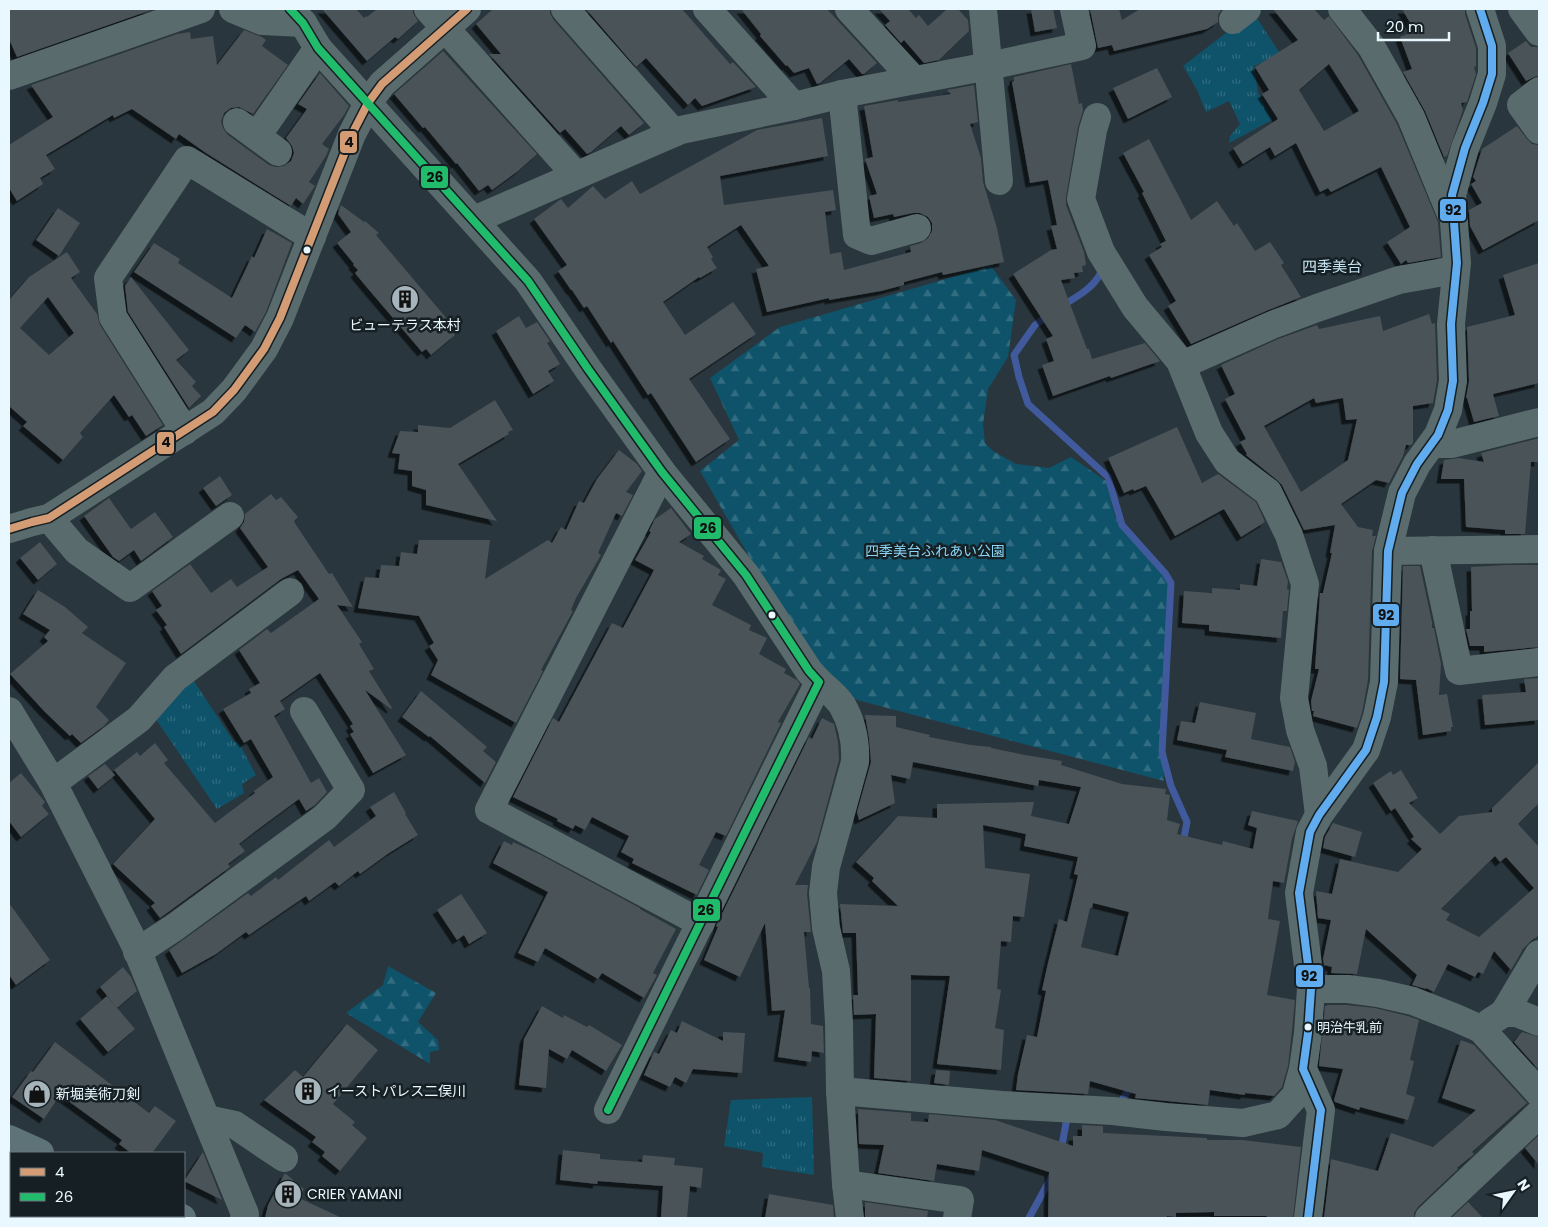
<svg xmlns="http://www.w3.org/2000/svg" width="1548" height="1227" font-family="Poppins,'Noto Sans JP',sans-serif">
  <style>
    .grass { fill: url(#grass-tufts) }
    .forest { fill: url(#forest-firs) }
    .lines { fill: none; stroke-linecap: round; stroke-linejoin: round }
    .stream { stroke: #415a9d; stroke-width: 7 }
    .building { fill: #495258; fill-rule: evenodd; filter: url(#shadow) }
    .minor { stroke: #5a6b6d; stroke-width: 28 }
    .major { stroke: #5d7378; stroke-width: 28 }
    .bus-1-casing { stroke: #151f24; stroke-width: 11 }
    .bus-2-casing { stroke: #151f24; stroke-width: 11 }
    .bus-3-casing { stroke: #151f24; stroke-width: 11 }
    .bus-1 { stroke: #d39c74; stroke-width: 8 }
    .bus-2 { stroke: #20bc6c; stroke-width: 8 }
    .bus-3 { stroke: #60acee; stroke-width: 8 }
    .bus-dot { fill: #e9f8ff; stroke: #151f24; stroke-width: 2 }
    .labels { text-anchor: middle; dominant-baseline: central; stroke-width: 5; stroke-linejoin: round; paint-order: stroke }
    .bus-label { font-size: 13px; fill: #e9f8ff; stroke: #151f24; text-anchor: start }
    .poi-label { font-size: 14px; fill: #e9f8ff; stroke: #151f24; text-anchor: start }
    .park-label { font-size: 14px; fill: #88d7f8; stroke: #151f24 }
    .neighbourhood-label { font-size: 15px; fill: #c5e2f0; stroke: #151f24 }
    .line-badge { stroke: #151f24; stroke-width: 2 }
    .pale-badge-label { font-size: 14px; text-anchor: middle; font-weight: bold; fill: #111 }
  </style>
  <defs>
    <pattern id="grass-tufts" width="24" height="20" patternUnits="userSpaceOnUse" patternTransform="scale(1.25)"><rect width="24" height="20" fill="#0e536a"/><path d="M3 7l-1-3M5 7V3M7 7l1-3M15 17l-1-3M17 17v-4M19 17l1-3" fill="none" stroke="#316c80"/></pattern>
    <pattern id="forest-firs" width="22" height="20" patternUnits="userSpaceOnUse" patternTransform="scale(1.25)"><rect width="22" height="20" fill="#0e536a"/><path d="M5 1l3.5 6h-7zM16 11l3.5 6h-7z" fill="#316c80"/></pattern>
    <filter id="shadow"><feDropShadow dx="-4.5" dy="4.5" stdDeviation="0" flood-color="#0009"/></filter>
  </defs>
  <rect width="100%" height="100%" fill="#29363d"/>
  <g class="grass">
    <polygon points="1253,12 1281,55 1254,66 1258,92 1272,120 1229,143 1230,136 1240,124 1229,101 1206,112 1197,90 1183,66"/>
    <polygon points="190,675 234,742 239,743 256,775 242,784 244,793 217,809 153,715"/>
    <polygon points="812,1097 814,1175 762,1167 763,1153 724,1146 731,1100"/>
  </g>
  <g class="forest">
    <polygon points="991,266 1016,300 1008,357 988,389 983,424 985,443 993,451 1016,464 1049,468 1071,457 1106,481 1115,516 1168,576 1162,748 1164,781 842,696 818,676 700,471 739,440 710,378 780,327"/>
    <polygon points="388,966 436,993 418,1022 438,1040 439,1050 430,1052 430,1064 346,1013 383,985"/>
  </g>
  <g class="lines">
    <g class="stream">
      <path d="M1062,306C1076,297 1094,288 1101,272"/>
      <polyline points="1049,315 1035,325 1014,355 1019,377 1028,404 1108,477 1122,525 1165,573 1171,583 1162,752 1171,786 1187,822 1183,843"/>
      <polyline points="1118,1106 1130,1088 1131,1083"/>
      <polyline points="1061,1150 1067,1118"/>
      <polyline points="1029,1218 1053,1174"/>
    </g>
  </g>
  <g class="building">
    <polygon points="9,9 154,9 17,57 9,39"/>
    <polygon points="322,9 356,9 364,18 366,16 367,17 377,9 413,9 413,13 418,21 398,39 395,37 367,61"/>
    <polygon points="493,9 550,9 550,13 553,19 644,123 629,135 621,126 591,152 587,154 565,129 560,133 489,54 501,54 476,24"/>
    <polygon points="586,9 682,9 730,64 733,62 756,87 702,106 695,98 688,105 646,58 636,67"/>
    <polygon points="741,9 827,9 877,63 864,74 862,74 849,59 820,83 817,84 809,68 794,73 787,65 786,66 760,36 761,34"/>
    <polygon points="879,9 908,9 916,18 919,15 928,26 947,9 958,9 968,20 969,31 939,60 924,63 904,40 901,43 885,25 890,21"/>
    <polygon points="1031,9 1053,9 1057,28 1035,32"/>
    <polygon points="1090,9 1119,9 1122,20 1140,9 1222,9 1218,15 1218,22 1207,29 1114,51 1112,45 1098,48"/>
    <path d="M1273,9H1314L1324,20L1329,16L1358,55L1397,124L1438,222L1441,257L1408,263L1406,260L1401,264L1387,242L1410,227L1381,167L1331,192L1328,188L1320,192L1296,143L1275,156L1270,147L1243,164L1233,148L1278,119L1262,94L1269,90L1255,67L1298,40ZM1329,64L1359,111L1324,131L1299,90Z"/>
    <polygon points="1402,9 1465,9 1465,14 1476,48 1476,66 1474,67 1476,74 1467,102 1461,103 1463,110 1447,156 1444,157 1425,111 1403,72 1412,69 1400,37 1415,31"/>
    <polygon points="244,30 262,37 266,40 262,46 288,65 253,114 239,107 231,108 224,113 221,121 223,128 228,135 269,165 276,167 284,166 291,161 294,153 292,146 286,138 307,109 298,104 320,73 349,106 344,115 322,144 329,149 326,156 309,182 315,186 303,204 296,198 291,206 206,153 179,134 176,139 132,109 114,118 113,115 46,155 55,169 40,178 43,184 17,201 9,188 9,145 53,117 31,85 177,34 190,32 191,39 213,36 217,65"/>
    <polygon points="1526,41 1531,47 1539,47 1539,76 1536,76 1526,81 1508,53"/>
    <polygon points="443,51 537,154 518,171 492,190 488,185 479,191 457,163 456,164 425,127 423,128 394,94"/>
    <polygon points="1071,64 1079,104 1082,103 1083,111 1078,127 1066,197 1066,205 1084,252 1086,265 1082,266 1083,272 1074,273 1075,278 1061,280 1087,349 1089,349 1092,359 1145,343 1160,361 1111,378 1110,376 1053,396 1042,365 1054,361 1046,339 1053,336 1013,274 1051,250 1057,249 1051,226 1057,225 1048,180 1030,183 1012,82 1014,81 1014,77"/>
    <polygon points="1157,68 1172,97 1128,119 1113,88"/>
    <polygon points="974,85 978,122 970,124 981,158 983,182 997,228 1004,262 943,275 942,272 904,282 904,285 881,291 829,300 829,298 767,312 756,269 769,266 741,225 707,247 713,257 711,259 717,268 700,278 699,277 663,302 685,335 733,302 756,334 689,379 730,439 696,462 651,393 648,395 613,341 611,343 587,306 584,308 572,290 571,290 558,271 567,265 534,219 561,199 568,208 593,186 605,199 632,181 640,194 757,130 822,118 828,156 720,176 724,205 833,190 836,210 825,212 830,254 841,252 844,270 911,252 910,246 921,243 928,238 932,231 932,223 928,217 920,213 913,213 894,217 893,214 874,218 869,196 877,194 865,159 873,157 864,106 898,100 898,102 951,94 947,90"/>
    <polygon points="1517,126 1527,139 1532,144 1539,145 1539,220 1483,250 1470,226 1469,210 1482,203 1471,184 1476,181 1473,177 1482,149"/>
    <polygon points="1149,139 1191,220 1217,201 1234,226 1237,223 1255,251 1270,242 1284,263 1281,265 1301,297 1266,311 1191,344 1168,306 1176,301 1149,255 1162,247 1160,244 1166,241 1142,193 1144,192 1123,153"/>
    <polygon points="341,205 364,222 365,221 379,233 376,235 453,326 450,329 455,335 431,355 426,349 422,352 364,284 355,273 358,270 353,265 354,264 337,243 351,232 338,214"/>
    <polygon points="58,208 80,223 59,256 36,240"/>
    <polygon points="267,229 292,243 266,312 255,332 245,325 236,338 134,272 154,243 180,259 178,263 232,298 252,256 254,258"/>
    <path d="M67,252L80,272L71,278L97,314L100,325L163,425L146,436L132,415L129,417L114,395L80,433L83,437L63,460L23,426L27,422L9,406V300L29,277ZM48,297L74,333L49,355L20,328Z"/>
    <polygon points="1539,263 1539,383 1493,394 1499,416 1474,422 1467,398 1466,398 1469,381 1467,327 1515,315 1503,275"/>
    <polygon points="131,277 189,350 176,360 196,382 192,386 201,396 189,408 128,312 125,286"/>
    <path d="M1429,314L1432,324L1435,323L1437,380L1433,403L1413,406V443L1411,445H1406L1403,456L1389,483L1376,480L1341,504L1358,527L1373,530L1372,536H1376L1372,551L1368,680L1362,713L1357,728L1313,716L1314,711H1312L1311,701L1319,669H1315L1320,593H1323L1332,553H1330L1335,525L1304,530L1282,485L1277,480L1246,455L1247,454L1240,442L1246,439L1225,399L1235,394L1221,365L1278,339L1317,325L1319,329L1380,316L1383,331ZM1314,398L1316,403L1343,398L1346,420L1357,419L1348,460L1301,492L1264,426Z"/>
    <polygon points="519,316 526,328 537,322 550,341 547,343 560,364 548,371 554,381 533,394 496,331"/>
    <polygon points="495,400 513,430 508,432 509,434 458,464 497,521 426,505 426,490 412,486 412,471 398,469 400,454 392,453 400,431 418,432 418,425 450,428"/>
    <polygon points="1177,427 1202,483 1218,474 1256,502 1265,522 1241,537 1224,509 1175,536 1146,486 1134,491 1133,489 1124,493 1108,458"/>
    <polygon points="1539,438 1539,462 1531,462 1525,534 1505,534 1505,530 1466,527 1464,479 1441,479 1444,460 1459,458 1484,462 1481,453"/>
    <polygon points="619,450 637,464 642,471 626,492 633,495 622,516 616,513 598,553 601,555 576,598 571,610 573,611 541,670 543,671 516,723 431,675 438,660 429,646 434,643 419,616 358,608 365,577 379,578 381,565 399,566 401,552 417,554 419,540 490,540 485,579 548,540 552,543 561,527 566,530 579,501 584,503 597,479"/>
    <polygon points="220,476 232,495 216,506 203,488"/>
    <polygon points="271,494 276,500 281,497 298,517 294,521 296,525 329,574 332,573 353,607 337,605 362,642 359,644 374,669 369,671 392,708 391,709 365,690 406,755 373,773 350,734 354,732 350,726 353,724 320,673 280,701 285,709 274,716 311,783 319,778 327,792 315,805 306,811 299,799 257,830 239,844 245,851 228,864 230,867 160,918 151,906 155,903 113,864 155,819 114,770 137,752 140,756 155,743 168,760 164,763 215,823 255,793 254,791 273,777 251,739 244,743 223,709 251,693 249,689 260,683 239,650 267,629 271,633 319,599 298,570 281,579 181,654 164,627 167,625 156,610 162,606 152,591 190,564 211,593 231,579 237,587 268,567 240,528 244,522 245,514"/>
    <polygon points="109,498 131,529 155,512 173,537 141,561 134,550 119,561 113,557 84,516"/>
    <polygon points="671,508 691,534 679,542 704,556 702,559 721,570 718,575 726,579 712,605 751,625 749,630 767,638 759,654 786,669 784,673 797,680 800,684 778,722 781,723 726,836 716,832 699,865 709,870 697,895 632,863 634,859 621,852 629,836 592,817 585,830 575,825 573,829 557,821 558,819 513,797 553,718 559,722 612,623 623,628 654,570 635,560 651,532 649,531 655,519"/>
    <polygon points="40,542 57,564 38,580 20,558"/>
    <polygon points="1261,559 1281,562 1288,581 1287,589 1289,590 1287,611 1283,611 1281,638 1209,631 1209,625 1182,623 1184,591 1212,593 1212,588 1240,590 1240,584 1257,586"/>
    <polygon points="1505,565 1539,565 1539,647 1484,652 1484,646 1470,646 1466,629 1470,629 1470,611 1472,611 1471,567"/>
    <polygon points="1403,566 1420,566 1432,622 1432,628 1434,628 1441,664 1439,695 1447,694 1453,727 1451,727 1451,731 1423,735 1416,680 1400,679"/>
    <polygon points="38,590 65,607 88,627 82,633 126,663 96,707 109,720 104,726 81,743 72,734 70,736 44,711 10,674 48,641 44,637 50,630 23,614"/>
    <polygon points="1539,678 1539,720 1485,725 1482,695 1526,692 1524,679"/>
    <polygon points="421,691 487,747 483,751 496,762 485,783 430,736 429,737 402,717"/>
    <polygon points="1200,702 1256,713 1251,739 1290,747 1295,762 1293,771 1225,757 1227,750 1177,740 1181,721 1195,723"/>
    <path d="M865,715L896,716V727L930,735L929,737L971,745L991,747V748L1025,755L1062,761L1061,765L1122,784L1166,789L1165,794L1170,795L1167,820L1180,824L1177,834L1222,845L1223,841L1253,849L1257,828L1248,825L1252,811L1298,821L1292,839L1284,883L1273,881L1268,919L1280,921L1267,995L1295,1000L1292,1031L1288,1066L1282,1087L1274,1096L1245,1093V1095L1210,1090L1208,1105L1167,1101L1135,1098L1136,1094L1090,1081L1088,1094L1016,1090L1018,1074L1027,1035L1037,1037L1046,991L1042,990L1048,963L1059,919L1067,922L1078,875L1074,874L1078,857L1024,846L1026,834L983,825L985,868L1030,874L1024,917L1013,916L1011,942L1001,941L997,989L1001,990L995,1028L1004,1030L1001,1070L937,1064L950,976L911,975V1081L874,1078L876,1014L854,1015L853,995H858L856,933H843L840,904L898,906L872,881L874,878L856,862L898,816L937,818V804L1034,802L1031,816L1069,824L1081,787L1039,780L1038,786L913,762L910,779L891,775L895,803L859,820L857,812L871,762L869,738ZM1093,903L1129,912L1118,956L1081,947L1090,908H1092Z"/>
    <polygon points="822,718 834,724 838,742 839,760 817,842 795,885 808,885 807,894 811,932 804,932 809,988 810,988 811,1024 823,1026 824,1053 812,1051 811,1062 778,1057 785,1010 772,1011 765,923 740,977 704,960 718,927 716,926 809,737 812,739"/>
    <path d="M1539,762V803L1518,824L1539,847V935L1531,941L1522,950V951L1511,970L1494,951L1483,974L1478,972L1475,977L1448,964L1434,992L1426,988V989L1412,985L1417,975L1366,929L1357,974L1331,973L1332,967L1324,965L1323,959L1331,920L1318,918L1316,891L1332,894L1340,859L1398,872L1422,849L1411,839L1414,837L1395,808L1391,811L1373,783L1391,771L1393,775L1401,770L1418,798L1409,803L1440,834L1459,816L1492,812V808ZM1495,856L1500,862L1506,857L1534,888L1479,937L1446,920L1450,914L1441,909Z"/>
    <polygon points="105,764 115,775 98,789 88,776"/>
    <polygon points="21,773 45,802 42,806 49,814 21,837 9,821 9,783"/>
    <polygon points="394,792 406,813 405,814 418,835 389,853 360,874 358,871 339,886 335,882 309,901 306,896 249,935 246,932 216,954 182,973 169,950 248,893 251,896 276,877 278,880 329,840 334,847 376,816 370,807"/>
    <polygon points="1333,823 1362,832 1355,857 1323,848 1325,837"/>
    <polygon points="504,841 512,845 513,842 539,854 640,908 640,909 676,929 653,973 657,975 644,998 602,973 598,979 545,948 538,962 518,953 548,892 493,863"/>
    <polygon points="461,894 487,933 469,944 464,935 457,940 437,910"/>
    <polygon points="9,903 50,960 16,985 9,975"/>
    <polygon points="123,967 131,977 137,991 117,1008 100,987"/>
    <polygon points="107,996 135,1029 108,1052 80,1019"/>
    <polygon points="1327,1005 1347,1005 1375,1008 1408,1016 1419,1020 1410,1060 1414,1061 1406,1094 1415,1097 1408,1120 1360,1107 1359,1110 1335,1102 1334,1100 1343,1069 1319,1066 1325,1006 1327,1006"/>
    <polygon points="542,1006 563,1018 564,1015 587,1027 589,1025 622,1045 606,1071 572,1050 567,1059 549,1049 546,1088 519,1085 524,1039"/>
    <polygon points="682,1021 723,1041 723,1032 745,1033 742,1073 693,1069 686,1083 675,1077 670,1087 644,1075 654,1052 659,1054 671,1030 677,1033"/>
    <polygon points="347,1024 378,1050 333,1104 355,1122 352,1125 367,1138 340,1171 322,1156 325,1152 312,1142 316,1137 264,1100 295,1070 303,1077"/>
    <polygon points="1522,1032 1539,1037 1539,1067 1538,1069 1514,1042"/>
    <polygon points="1461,1040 1474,1045 1527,1103 1472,1152 1474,1154 1457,1168 1458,1169 1418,1207 1414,1213 1414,1218 1324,1218 1331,1159 1378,1171 1391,1133 1433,1147 1476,1110 1442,1098"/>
    <polygon points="55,1042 149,1113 155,1106 176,1121 152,1153 131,1153 119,1144 122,1140 60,1095 44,1119 12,1097 31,1071 33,1072"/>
    <polygon points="936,1070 950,1071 949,1085 934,1083"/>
    <polygon points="858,1109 911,1113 911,1121 928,1122 929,1114 995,1120 1073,1146 1073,1136 1082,1136 1082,1125 1103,1126 1103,1133 1207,1138 1207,1140 1242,1140 1301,1147 1293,1218 1266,1218 1267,1216 1214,1216 1214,1212 1176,1213 1176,1217 1167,1216 1167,1218 1048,1218 1049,1172 982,1150 979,1171 937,1164 934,1181 878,1173 884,1145 859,1144"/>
    <polygon points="1539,1135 1539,1165 1525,1148"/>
    <polygon points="563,1150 600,1154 600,1159 642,1162 643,1155 675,1158 674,1165 703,1168 701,1188 690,1186 687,1218 661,1218 663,1186 598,1181 597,1184 560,1180"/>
    <polygon points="203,1152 222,1200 184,1181"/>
    <polygon points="285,1173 304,1189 299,1198 342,1218 265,1218 268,1205"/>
    <polygon points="769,1194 833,1205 834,1218 765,1218"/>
    <polygon points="865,1202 928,1211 927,1218 865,1218"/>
    <polygon points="1468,1202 1483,1218 1451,1218"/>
  </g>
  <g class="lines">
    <g class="minor">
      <polyline points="233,9 262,21 303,23"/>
      <polyline points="290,9 303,23 318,48 528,281 588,369 662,472 746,575 809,671 819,682 608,1110"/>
      <polyline points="428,9 576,175"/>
      <polyline points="565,9 674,133"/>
      <polyline points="707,9 794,106"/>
      <polyline points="849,9 914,80"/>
      <polyline points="983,9 999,181"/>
      <polyline points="1342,9 1371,46 1411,117 1450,212"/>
      <polyline points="1522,9 1539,32"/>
      <polyline points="1233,20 1247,9"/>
      <polyline points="9,76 201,9"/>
      <polyline points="1539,91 1521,105 1539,130"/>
      <polyline points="842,94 857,235 871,241 917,228"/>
      <polyline points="1097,117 1093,130 1081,199 1101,252 1135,307 1180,361 1209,433 1227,461 1268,492 1289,535 1305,584 1294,698 1300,730 1313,766 1319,815"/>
      <polyline points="237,122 278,152"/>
      <polyline points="257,136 318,48"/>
      <polyline points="474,220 681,130 794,106 842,94 989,66 1082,46 1074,9"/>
      <polyline points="1182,365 1272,325 1317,308 1399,280 1455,270"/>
      <polyline points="185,431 113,317 108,278 187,160 312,237"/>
      <polyline points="1432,444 1452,444 1539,422"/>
      <polyline points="662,472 489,810 701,923"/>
      <polyline points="49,518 77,551 130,588 230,516"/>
      <polyline points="9,529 32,522 49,518 213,412 234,390 264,349 280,318 352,134 368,103 382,84 467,9"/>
      <polyline points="1433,550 1459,671 1539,662"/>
      <polyline points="1388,551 1539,549"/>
      <path d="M819,682C827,689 836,696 842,705C852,722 856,743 855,762L826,867L823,893L826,928L836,971L839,1023L840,1091L846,1184L850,1218"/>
      <polyline points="9,711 53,783 135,945 245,1214 244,1218"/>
      <polyline points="53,783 139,719 175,678 290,592"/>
      <polyline points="137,952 175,927 325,817 351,790 304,711"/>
      <polyline points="1311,989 1348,989 1378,993 1413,1001 1456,1018 1481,1029 1539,1093"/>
      <polyline points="1504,1013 1539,954"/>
      <polyline points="1490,1022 1504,1013 1517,1013 1539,1022"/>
      <polyline points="840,1091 1002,1105 1113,1111 1166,1117 1243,1123 1278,1115 1296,1095 1303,1069"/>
      <polyline points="207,1119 235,1125 284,1158"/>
      <polyline points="846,1184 960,1200 957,1218"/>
      <polyline points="1308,1218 1321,1110 1303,1069 1308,1033 1311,989 1299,893 1310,832 1319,815 1366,750 1377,717 1384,682 1388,551 1402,493 1417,464 1438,435 1448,410 1453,381 1451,324 1457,263 1452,195 1465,148 1483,103 1492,74 1492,46 1480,9"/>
      <polyline points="1429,1218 1539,1114"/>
    </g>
    <g class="major">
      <polyline points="9,1139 40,1153"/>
      <polyline points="176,1216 182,1218"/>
    </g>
    <g class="bus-1-casing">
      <polyline id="bus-1" points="9,529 32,522 49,518 213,412 234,390 264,349 280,318 352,134 368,103 382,84 467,9"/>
    </g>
    <g class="bus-2-casing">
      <polyline id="bus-2" points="290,9 303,23 318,48 528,281 588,369 662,472 746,575 809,671 819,682 608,1110"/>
    </g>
    <g class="bus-3-casing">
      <polyline id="bus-3" points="1308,1218 1321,1110 1303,1069 1308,1033 1311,989 1299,893 1310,832 1319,815 1366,750 1377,717 1384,682 1388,551 1402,493 1417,464 1438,435 1448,410 1453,381 1451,324 1457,263 1452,195 1465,148 1483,103 1492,74 1492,46 1480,9"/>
    </g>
    <use href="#bus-1" class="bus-1"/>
    <use href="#bus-2" class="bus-2"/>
    <use href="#bus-3" class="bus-3"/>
  </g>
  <defs>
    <g id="building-disc" transform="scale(1.4375)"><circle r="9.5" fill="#a6b4bb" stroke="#151f24"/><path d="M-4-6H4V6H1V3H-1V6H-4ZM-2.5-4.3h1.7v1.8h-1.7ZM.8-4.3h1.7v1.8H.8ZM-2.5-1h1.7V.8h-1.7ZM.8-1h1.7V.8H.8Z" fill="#111"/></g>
    <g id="shop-disc" transform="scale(1.4375)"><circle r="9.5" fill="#a6b4bb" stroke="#151f24"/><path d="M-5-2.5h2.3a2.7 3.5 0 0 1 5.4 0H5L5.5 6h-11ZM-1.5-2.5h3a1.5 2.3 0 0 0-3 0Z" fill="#111"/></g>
  </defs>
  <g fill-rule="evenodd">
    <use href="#building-disc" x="405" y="299"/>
    <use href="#building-disc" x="308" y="1091"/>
    <use href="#shop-disc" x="37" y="1094"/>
    <use href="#building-disc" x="288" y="1194"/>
  </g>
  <g class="bus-dot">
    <circle cx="307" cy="250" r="4.5"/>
    <circle cx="772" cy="615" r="4.5"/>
    <circle cx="1308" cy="1027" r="4.5"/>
  </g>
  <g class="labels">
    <g class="bus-label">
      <text x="1317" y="1027">明治牛乳前</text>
    </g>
    <g class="poi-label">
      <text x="405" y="325" text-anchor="middle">ビューテラス本村</text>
      <text x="327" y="1091">イーストパレス二俣川</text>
      <text x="56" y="1094">新堀美術刀剣</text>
      <text x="307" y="1194">CRIER YAMANI</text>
    </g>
    <g class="park-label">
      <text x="935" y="551">四季美台ふれあい公園</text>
    </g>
    <g class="neighbourhood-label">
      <text x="1332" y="266">四季美台</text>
    </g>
  </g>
  <g class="line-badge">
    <rect x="339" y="130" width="19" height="24" rx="5" fill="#d39c74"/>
    <rect x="420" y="165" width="29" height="24" rx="5" fill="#20bc6c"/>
    <rect x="1439" y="198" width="28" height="24" rx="5" fill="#60acee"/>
    <rect x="156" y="431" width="19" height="24" rx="5" fill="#d39c74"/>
    <rect x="693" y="516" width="29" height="24" rx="5" fill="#20bc6c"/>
    <rect x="1372" y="603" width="28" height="24" rx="5" fill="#60acee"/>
    <rect x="692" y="898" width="29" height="24" rx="5" fill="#20bc6c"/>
    <rect x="1295" y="964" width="29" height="24" rx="5" fill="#60acee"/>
  </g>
  <g class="pale-badge-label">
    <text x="349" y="147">4</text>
    <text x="435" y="182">26</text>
    <text x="1453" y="215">92</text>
    <text x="166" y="447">4</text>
    <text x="708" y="533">26</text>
    <text x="1386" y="620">92</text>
    <text x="706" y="915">26</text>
    <text x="1309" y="981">92</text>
  </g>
  <rect width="1548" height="1227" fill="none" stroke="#e9f8ff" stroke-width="20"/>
  <rect x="10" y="1152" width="175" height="65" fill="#151f24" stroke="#6a767c"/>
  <rect x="20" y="1168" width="25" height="8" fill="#d39c74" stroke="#6a767c"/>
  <text x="55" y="1177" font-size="15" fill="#e9f8ff">4</text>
  <rect x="20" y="1193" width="25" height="8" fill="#20bc6c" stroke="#6a767c"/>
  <text x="55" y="1202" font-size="15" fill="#e9f8ff">26</text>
  <g transform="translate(1513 1192) rotate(57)" stroke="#151f24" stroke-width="4" paint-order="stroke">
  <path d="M0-4L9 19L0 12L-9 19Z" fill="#e9f8ff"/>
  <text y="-8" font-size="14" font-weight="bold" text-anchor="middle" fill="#e9f8ff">N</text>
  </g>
  <path d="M1378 32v8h71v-8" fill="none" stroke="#e9f8ff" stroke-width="2.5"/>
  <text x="1386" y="32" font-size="15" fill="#e9f8ff" stroke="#151f24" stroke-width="4" paint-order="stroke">20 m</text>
</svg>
